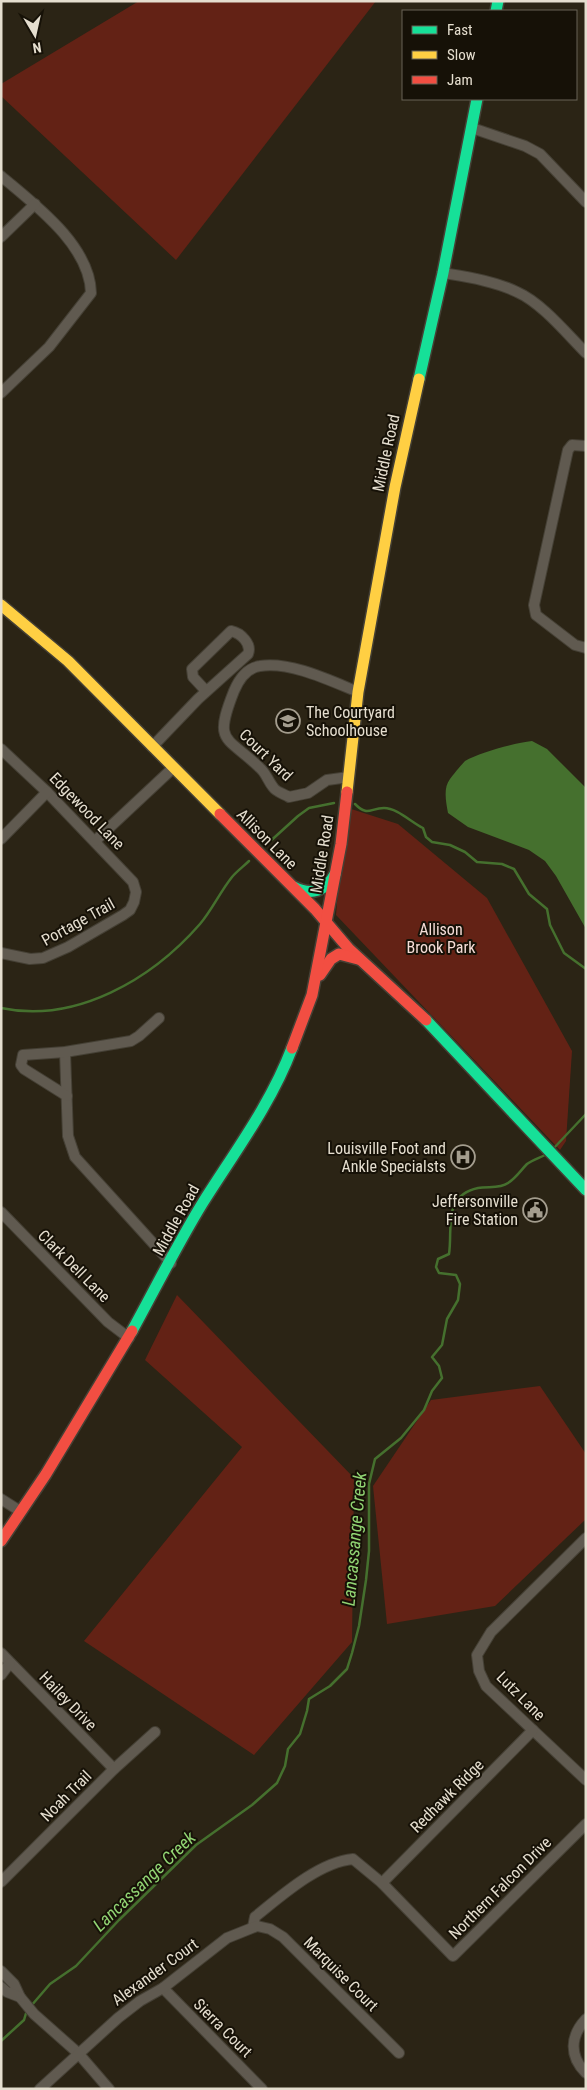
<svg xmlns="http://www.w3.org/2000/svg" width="587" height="2090" font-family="'Roboto Condensed',sans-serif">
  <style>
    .green { fill: #632215 }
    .water { fill: #45702e }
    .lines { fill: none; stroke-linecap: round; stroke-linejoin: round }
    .stream { stroke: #45702e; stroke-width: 2.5 }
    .street-casing { stroke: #454035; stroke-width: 12 }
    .fast-casing { stroke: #454035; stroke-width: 14 }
    .slow-casing { stroke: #454035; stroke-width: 14 }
    .jam-casing { stroke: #454035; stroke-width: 14 }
    .street { stroke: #605a50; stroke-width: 10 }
    .fast { stroke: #16e098; stroke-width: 11 }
    .slow { stroke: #ffcf43; stroke-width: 11 }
    .jam { stroke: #f24e42; stroke-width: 11 }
    .labels { text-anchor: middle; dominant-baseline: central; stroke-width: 4; stroke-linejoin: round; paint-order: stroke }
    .street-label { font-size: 16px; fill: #e5decf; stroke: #161107 }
    .poi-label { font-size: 16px; fill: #e5decf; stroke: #161107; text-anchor: end }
    .park-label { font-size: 16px; fill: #f5dcd6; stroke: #161107 }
    .water-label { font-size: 18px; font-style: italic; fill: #91d473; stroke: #161107 }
  </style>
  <rect width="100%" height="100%" fill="#2b2415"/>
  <g class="green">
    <polygon points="139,1 376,1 176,260 1,96 1,84"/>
    <polygon points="345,807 398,824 487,898 572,1051 566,1141 560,1150 336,915"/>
    <polygon points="177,1295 354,1478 352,1642 254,1755 84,1641 242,1447 145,1360"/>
    <polygon points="540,1386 586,1454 586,1519 495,1606 387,1624 373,1486 431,1400"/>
  </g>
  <path class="water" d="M532,741L547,749L586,788V929L556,876L545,861L529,850L468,827L448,813C446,802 443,788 450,779C452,776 463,763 465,761C480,752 515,743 532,741Z"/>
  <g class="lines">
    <g class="stream">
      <path d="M355,804C368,817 370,808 384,808C397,808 411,822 423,828L426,837L432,842L450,845L465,852L477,862L502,864L514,869L529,894L547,909L550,925L564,953L586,969"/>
      <polyline points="265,846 298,816 309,808 334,803"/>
      <path d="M1,1008C76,1024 152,979 200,924C212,910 220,892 232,877C237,871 244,866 249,861"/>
      <polyline points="553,1149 586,1114"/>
      <path d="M31,2006L50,1984L76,1966L119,1920L196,1845L252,1805L277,1783L285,1766L288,1749L300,1734L307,1711L309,1699L330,1686L347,1669L352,1653L359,1626L366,1580L369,1551V1484L375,1459L401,1438L424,1410L432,1391L442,1378L439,1366L432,1357L442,1345L447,1319L458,1300L460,1284L456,1275L439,1273L436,1267L438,1259L449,1254C453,1228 442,1196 478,1188C488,1186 500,1189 508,1183C516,1178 521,1170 527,1164C532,1160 539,1158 545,1155"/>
      <polyline points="1,2041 24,2020 27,2010"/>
    </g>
    <g class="street-casing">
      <g id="street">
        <polyline points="472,128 525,146 540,154 586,202"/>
        <path d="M1,176C34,204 90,245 91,293L49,347L1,393"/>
        <polyline points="1,237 35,204"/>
        <path d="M443,273C467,277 495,281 517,292C542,303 567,334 586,353"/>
        <polyline points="586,446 572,445 568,450 534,605 536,615 575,645 586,648"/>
        <path d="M152,747L198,699L248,654C252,644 241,633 231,631L192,669L193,677L206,691"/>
        <polyline points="1,749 47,792 133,882 136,892 134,902 130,910 123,915 68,947 43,958 30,959 1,953"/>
        <path d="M349,777L327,780L308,793L289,797C284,794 276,792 273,787C268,781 266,773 260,768C226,735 213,744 234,691C239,679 246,668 260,666C290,661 331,681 358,692"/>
        <polyline points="1,839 47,792"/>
        <polyline points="95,841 173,768"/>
        <polyline points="65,1052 68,1136 75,1157 171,1263"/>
        <polyline points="67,1096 24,1069 21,1065 23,1055 65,1052 131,1041 139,1036 159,1018"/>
        <polyline points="1,1212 108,1322 129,1338"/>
        <polyline points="1,1499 20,1511"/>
        <polyline points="586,1538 491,1632 477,1655 479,1671 486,1686 586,1780"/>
        <polyline points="1,1653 114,1769"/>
        <polyline points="1,1675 10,1663"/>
        <polyline points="1,1882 114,1769 155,1732"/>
        <polyline points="382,1883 533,1730"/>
        <path d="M253,1927L255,1917C281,1896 319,1862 353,1859L382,1883L453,1956L586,1824"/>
        <polyline points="1,1971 14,1984 20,1997 34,2014 78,2053 109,2089"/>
        <polyline points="1,1987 7,1992 20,1997"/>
        <polyline points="163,1988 262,2089"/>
        <path d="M586,2019C570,2036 569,2056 586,2073"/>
        <polyline points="40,2089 118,2018 140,2001 163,1988 227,1938 257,1926 270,1929 283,1937 399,2053"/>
      </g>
    </g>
    <g class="fast-casing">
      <g id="fast">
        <polyline points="496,11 498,1"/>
        <polyline points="419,379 443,273 477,99"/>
        <path d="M294,887C311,896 326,891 335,874"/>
        <polyline points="426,1020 586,1190"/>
        <path d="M132,1331C155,1289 177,1245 202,1204C234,1153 271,1104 292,1048"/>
      </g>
    </g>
    <g class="slow-casing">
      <g id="slow">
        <polyline points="1,605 68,661 220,814"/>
        <polyline points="347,792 358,692 395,487 419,379"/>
      </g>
    </g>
    <g class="jam-casing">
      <g id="jam">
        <polyline points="220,814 315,909 349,949 426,1020"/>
        <polyline points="320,975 331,959 339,954 358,959"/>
        <polyline points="292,1048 312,995 341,844 347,792"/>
        <polyline points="1,1541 46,1474 132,1331"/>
      </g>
    </g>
    <use href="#street" class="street"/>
    <use href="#fast" class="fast"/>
    <use href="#slow" class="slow"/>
    <use href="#jam" class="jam"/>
  </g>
  <defs>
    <g id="school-ring" transform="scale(1.25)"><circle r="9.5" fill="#161107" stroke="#a49d8e" stroke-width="1.5"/><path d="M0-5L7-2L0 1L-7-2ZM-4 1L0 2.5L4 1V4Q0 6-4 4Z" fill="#a49d8e"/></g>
    <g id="hospital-ring" transform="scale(1.25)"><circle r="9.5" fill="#161107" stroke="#a49d8e" stroke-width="1.5"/><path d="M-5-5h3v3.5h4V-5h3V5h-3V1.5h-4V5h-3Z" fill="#a49d8e"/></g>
    <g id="civic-ring" transform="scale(1.25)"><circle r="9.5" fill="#161107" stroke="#a49d8e" stroke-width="1.5"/><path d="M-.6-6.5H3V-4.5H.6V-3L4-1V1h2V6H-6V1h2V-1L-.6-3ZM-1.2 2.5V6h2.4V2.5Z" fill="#a49d8e"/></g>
  </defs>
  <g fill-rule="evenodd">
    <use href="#school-ring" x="288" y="721"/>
    <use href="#hospital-ring" x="463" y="1157"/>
    <use href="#civic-ring" x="535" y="1210"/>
  </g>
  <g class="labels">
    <g class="street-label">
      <text transform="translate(386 453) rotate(-78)">Middle Road</text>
      <text transform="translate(266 755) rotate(44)">Court Yard</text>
      <text transform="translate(87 811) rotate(46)">Edgewood Lane</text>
      <text transform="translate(267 839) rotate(45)">Allison Lane</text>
      <text transform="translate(322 854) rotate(-81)">Middle Road</text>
      <text transform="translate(78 922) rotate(-29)">Portage Trail</text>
      <text transform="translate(176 1220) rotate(-61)">Middle Road</text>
      <text transform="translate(74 1266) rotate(45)">Clark Dell Lane</text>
      <text transform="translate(521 1696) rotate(45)">Lutz Lane</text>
      <text transform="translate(68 1701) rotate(46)">Hailey Drive</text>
      <text transform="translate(66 1796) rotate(-45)">Noah Trail</text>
      <text transform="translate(447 1796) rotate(-45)">Redhawk Ridge</text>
      <text transform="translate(500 1888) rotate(-45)">Northern Falcon Drive</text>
      <text transform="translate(155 1972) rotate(-36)">Alexander Court</text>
      <text transform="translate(341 1974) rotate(45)">Marquise Court</text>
      <text transform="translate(223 2028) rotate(45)">Sierra Court</text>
    </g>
    <g class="poi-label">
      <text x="306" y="712" text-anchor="start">The Courtyard<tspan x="306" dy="18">Schoolhouse</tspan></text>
      <text x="446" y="1148">Louisville Foot and<tspan x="446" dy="18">Ankle Specialsts</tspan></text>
      <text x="518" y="1201">Jeffersonville<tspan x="518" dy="18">Fire Station</tspan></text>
    </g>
    <g class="park-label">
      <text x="441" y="929">Allison<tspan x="441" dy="18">Brook Park</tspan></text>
    </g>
    <g class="water-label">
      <text transform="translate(354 1539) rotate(-85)">Lancassange Creek</text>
      <text transform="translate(144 1881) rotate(-44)">Lancassange Creek</text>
    </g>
  </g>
  <rect width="587" height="2090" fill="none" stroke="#e5decf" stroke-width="5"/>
  <rect x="402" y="10" width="175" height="90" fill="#161107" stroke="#696357"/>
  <rect x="412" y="26" width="25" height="8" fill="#16e098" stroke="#696357"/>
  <text x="447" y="35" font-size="15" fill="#e5decf">Fast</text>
  <rect x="412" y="51" width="25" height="8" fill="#ffcf43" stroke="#696357"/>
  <text x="447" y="60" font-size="15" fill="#e5decf">Slow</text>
  <rect x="412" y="76" width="25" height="8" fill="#f24e42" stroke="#696357"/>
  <text x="447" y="85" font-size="15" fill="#e5decf">Jam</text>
  <g transform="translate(35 35) rotate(171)" stroke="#161107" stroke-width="4" paint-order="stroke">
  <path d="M0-4L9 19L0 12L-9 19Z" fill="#e5decf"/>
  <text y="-8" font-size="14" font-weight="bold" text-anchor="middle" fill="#e5decf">N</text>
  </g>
</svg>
